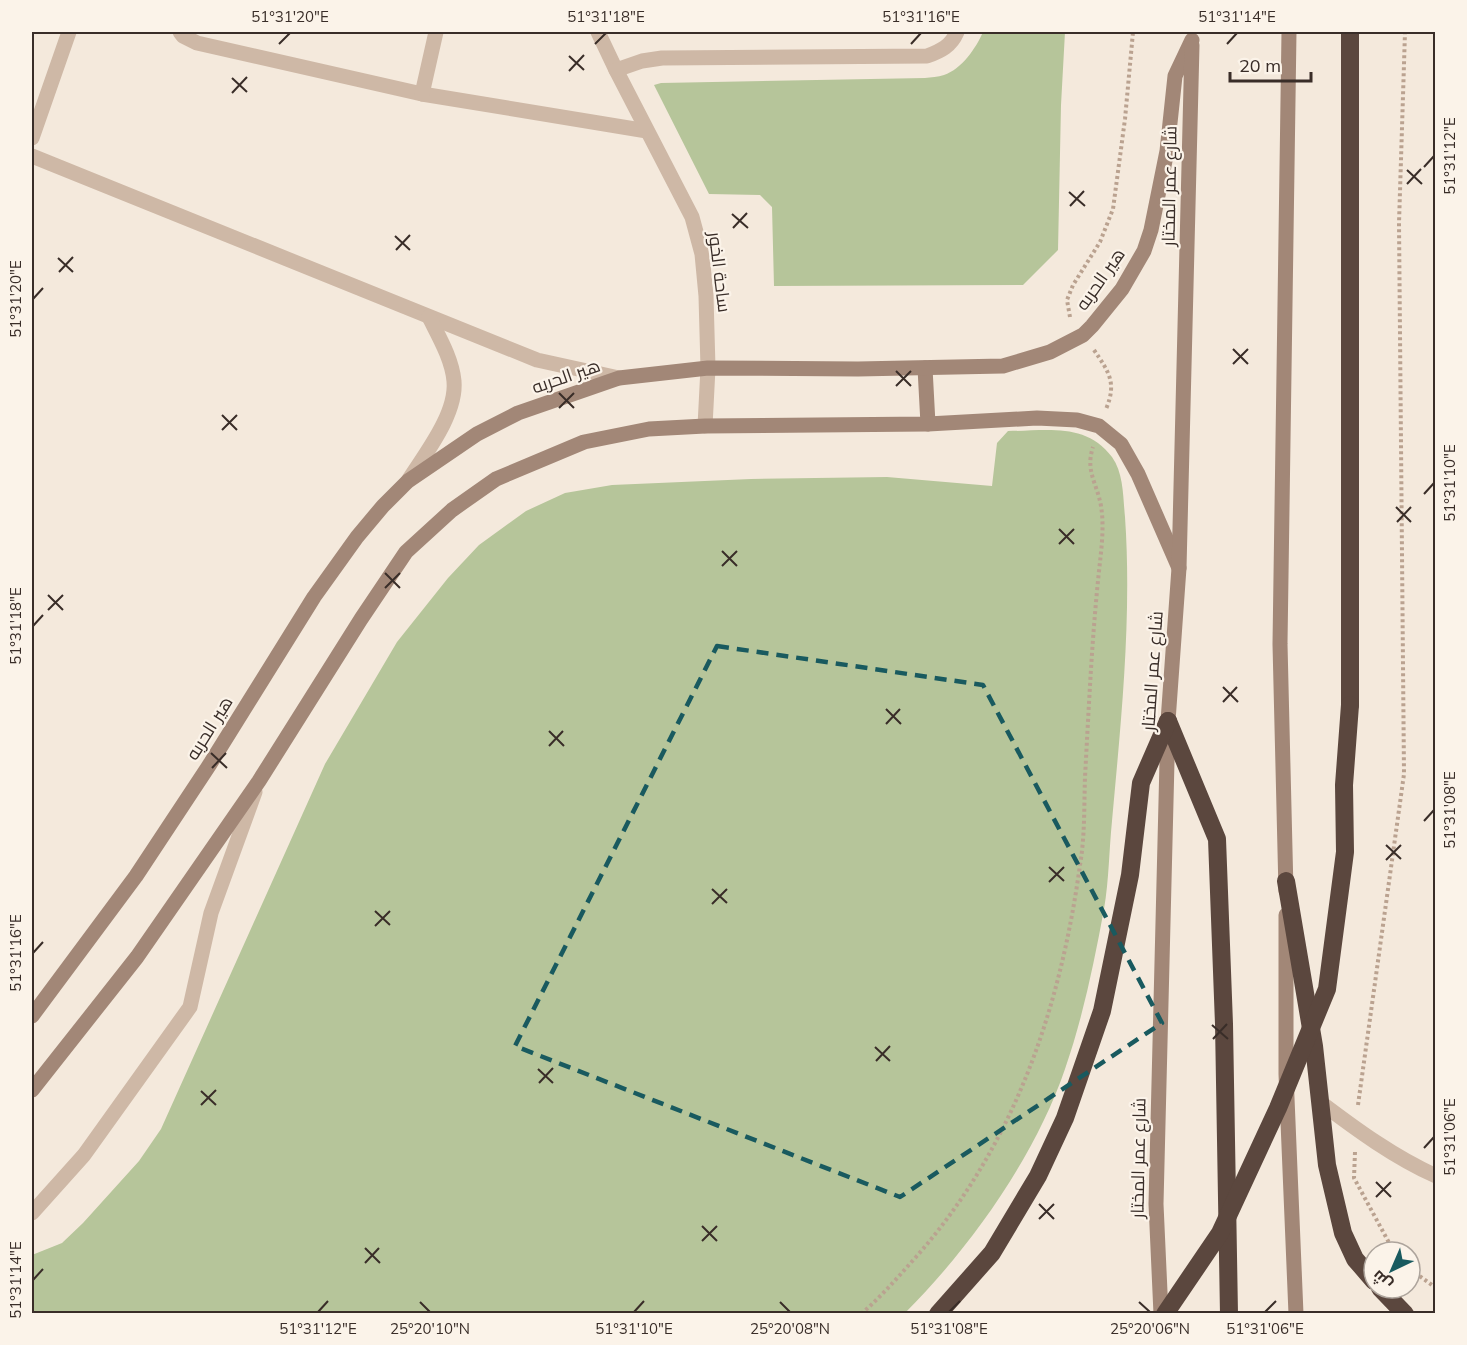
<svg xmlns="http://www.w3.org/2000/svg" width="1467" height="1345" font-family="Mulish,Cairo,sans-serif">
  <style>
    .green { fill: #b6c59a }
    .lines { fill: none; stroke-linecap: round; stroke-linejoin: round }
    .path { stroke: #baa290; stroke-width: 4; stroke-dasharray: 3 3; stroke-linecap: butt }
    .lane { stroke: #ceb8a6; stroke-width: 15 }
    .street { stroke: #ceb8a6; stroke-width: 15 }
    .secondary { stroke: #a28777; stroke-width: 15 }
    .highway { stroke: #5b473e; stroke-width: 18 }
    .highway-bridge { stroke: #5b473e; stroke-width: 18 }
    .marked { fill: none; stroke: #195a5f; stroke-width: 4.5; stroke-dasharray: 12 8; stroke-linejoin: round }
    .ticks { fill: none; stroke: #392d28; stroke-width: 2 }
    .labels { text-anchor: middle; dominant-baseline: central; stroke-width: 4.5; stroke-linejoin: round; paint-order: stroke }
    .street-label { font-size: 18px; fill: #392d28; stroke: #fbf3e9 }
    .neatline { fill: none; stroke: #392d28; stroke-width: 2 }
    .ticks-label { font-size: 15px; text-anchor: middle; fill: #392d28 }
  </style>
  <rect width="100%" height="100%" fill="#f4e9dc"/>
  <g class="green">
    <path d="M983,32H1065L1061,105L1058,250L1023,285L774,286L772,207L760,195L709,194L654,85L661,83L925,78C931,77 938,77 944,75C962,69 976,48 983,32Z"/>
    <path d="M1008,431C1046,431 1086,422 1112,457C1124,474 1123,498 1125,517C1132,618 1121,721 1112,821C1109,850 1109,880 1104,909C1094,963 1083,1017 1065,1069C1035,1157 970,1248 905,1313H32V1255L62,1243L83,1223L139,1161L161,1129L325,764L397,642L448,578L479,545L526,511L565,493L612,485L751,479L887,477L992,486L997,443Z"/>
  </g>
  <g class="lines">
    <g class="path">
      <polyline points="1070,317 1067,300 1073,285 1100,242 1113,209 1125,119 1133,32"/>
      <path d="M1094,350C1109,372 1117,383 1106,409"/>
      <polyline points="1358,1105 1404,774 1399,223 1405,32"/>
      <polyline points="1355,1152 1354,1178 1394,1252"/>
      <polyline points="1410,1269 1436,1288"/>
      <path d="M861,1314C882,1296 898,1277 916,1257C1014,1146 1060,1010 1080,865C1085,836 1084,806 1085,777C1089,705 1092,633 1100,562C1102,544 1104,524 1101,506C1097,483 1085,471 1093,447"/>
    </g>
    <g class="lane">
      <polyline points="180,32 183,36 197,43 422,94 647,131"/>
      <polyline points="422,94 436,32"/>
      <polyline points="32,138 69,32"/>
      <path d="M1320,1102C1357,1130 1394,1157 1436,1176"/>
      <polyline points="32,1213 84,1155 190,1007 211,913 255,792"/>
    </g>
    <g class="street">
      <polyline points="598,32 616,70 692,217 702,254 706,296 708,368 705,426"/>
      <path d="M616,70L642,61L662,58L927,56C941,51 951,46 957,32"/>
      <polyline points="32,156 537,360 619,378"/>
      <path d="M408,481C425,454 457,414 454,381C452,359 439,337 429,317"/>
    </g>
    <g class="secondary">
      <polyline points="925,368 928,424"/>
      <polyline points="1286,891 1280,644 1289,32"/>
      <polyline points="1286,915 1286,1074 1296,1314"/>
      <polyline points="32,1016 136,876 210,764 314,597 357,537 383,506 408,481 477,434 518,413 619,378 708,368 858,369 1003,366 1050,352 1083,335 1092,326 1122,289 1144,251 1151,230 1167,151 1175,76 1192,40"/>
      <polyline points="32,1090 137,957 259,781 361,619 406,552 452,510 496,479 584,442 649,429 705,426 928,424 1037,418 1077,420 1099,426 1121,444 1138,474 1179,568"/>
      <polyline points="1161,1314 1156,1204 1168,721 1179,568 1192,45"/>
    </g>
    <g class="highway">
      <polyline points="1350,32 1350,705"/>
      <polyline points="1168,721 1217,839 1224,1024 1229,1314"/>
      <polyline points="1286,881 1314,1046 1327,1165 1343,1233 1355,1259 1374,1281"/>
      <polyline points="1380,1288 1405,1314"/>
      <polyline points="938,1314 992,1253 1038,1176 1065,1118 1102,1011 1130,875 1141,783 1168,721"/>
    </g>
    <polyline class="highway-bridge" points="1165,1314 1220,1233 1278,1108 1327,989 1345,852 1344,785 1350,705"/>
  </g>
  <path class="marked" d="M717,646L983,685L1162,1023L900,1197L515,1046Z"/>
  <path class="ticks" d="M279,44L290,33M595,44L606,33M911,44L921,33M1227,44L1237,33M569,56L584,70M569,71L584,55M232,78L247,92M232,93L247,77M1424,167L1434,156M1407,170L1422,184M1407,184L1421,169M1069,192L1085,206M1070,206L1084,191M732,214L748,228M733,228L747,213M395,236L410,250M396,250L410,235M58,258L73,272M59,272L73,257M33,299L43,288M1233,349L1248,364M1233,364L1248,349M896,371L911,386M896,386L911,371M559,393L574,408M559,408L574,393M222,415L237,430M222,430L237,415M1424,494L1434,483M1396,507L1411,522M1397,522L1411,507M1059,529L1074,544M1059,544L1074,529M722,551L737,566M722,566L737,551M385,573L400,588M385,588L400,573M48,595L63,610M48,610L63,595M33,626L43,615M1223,687L1238,702M1223,702L1237,687M886,709L901,724M886,724L900,709M549,731L564,746M549,746L563,731M211,753L227,768M212,768L226,753M1424,821L1434,810M1386,845L1401,859M1386,860L1401,845M1049,867L1064,881M1049,882L1064,867M712,889L727,903M712,904L727,889M375,911L390,925M375,926L390,911M33,953L43,942M1212,1025L1228,1039M1213,1039L1227,1024M875,1047L890,1061M876,1061L890,1046M538,1069L553,1083M539,1083L553,1068M201,1091L216,1105M201,1105L216,1090M1424,1148L1434,1137M1376,1182L1391,1197M1376,1197L1391,1182M1039,1204L1054,1219M1039,1219L1054,1204M702,1226L717,1241M702,1241L717,1226M365,1248L380,1263M365,1263L379,1248M33,1280L43,1269M420,1302L430,1312M780,1302L790,1312M1139,1302L1150,1312M318,1312L328,1301M634,1312L644,1301M949,1312L960,1301M1265,1312L1276,1301"/>
  <g class="labels">
    <g class="street-label">
      <text transform="translate(1169 186) rotate(-89)">شارع عمر المختار</text>
      <text transform="translate(720 272) rotate(83)">ساحة الخور</text>
      <text transform="translate(1100 279) rotate(-55)">هير الحربه</text>
      <text transform="translate(566 376) rotate(-19)">هير الحربه</text>
      <text transform="translate(1152 671) rotate(-86)">شارع عمر المختار</text>
      <text transform="translate(209 728) rotate(-58)">هير الحربه</text>
      <text transform="translate(1138 1158) rotate(-89)">شارع عمر المختار</text>
    </g>
  </g>
  <rect width="1467" height="1345" fill="none" stroke="#fbf3e9" stroke-width="66"/>
  <g transform="translate(1392 1270) rotate(224)"><circle r="28" fill="#fbf3e9" stroke="#ada49c" stroke-width="1.5"/>
  <path d="M0-4.5L10 22L0 15L-10 22Z" fill="#195a5f"/>
  <text y="-9" font-size="16" font-weight="bold" text-anchor="middle" fill="#392d28">ش</text>
  </g>
  <path d="M1230 72v9h81v-9" fill="none" stroke="#392d28" stroke-width="3"/>
  <text x="1239" y="72" font-size="18" fill="#392d28" stroke="#fbf3e9" stroke-width="4.5" paint-order="stroke">20 m</text>
  <rect x="33" y="33" width="1401" height="1279" class="neatline"/>
  <g class="ticks-label">
    <text x="290" y="22">51°31'20"E</text>
    <text x="606" y="22">51°31'18"E</text>
    <text x="921" y="22">51°31'16"E</text>
    <text x="1237" y="22">51°31'14"E</text>
    <text transform="translate(1450 156) rotate(-90)" y="5">51°31'12"E</text>
    <text transform="translate(16 299) rotate(-90)" y="5">51°31'20"E</text>
    <text transform="translate(1450 483) rotate(-90)" y="5">51°31'10"E</text>
    <text transform="translate(16 626) rotate(-90)" y="5">51°31'18"E</text>
    <text transform="translate(1450 810) rotate(-90)" y="5">51°31'08"E</text>
    <text transform="translate(16 953) rotate(-90)" y="5">51°31'16"E</text>
    <text transform="translate(1450 1137) rotate(-90)" y="5">51°31'06"E</text>
    <text transform="translate(16 1280) rotate(-90)" y="5">51°31'14"E</text>
    <text x="318" y="1334">51°31'12"E</text>
    <text x="430" y="1334">25°20'10"N</text>
    <text x="634" y="1334">51°31'10"E</text>
    <text x="790" y="1334">25°20'08"N</text>
    <text x="949" y="1334">51°31'08"E</text>
    <text x="1150" y="1334">25°20'06"N</text>
    <text x="1265" y="1334">51°31'06"E</text>
  </g>
</svg>
